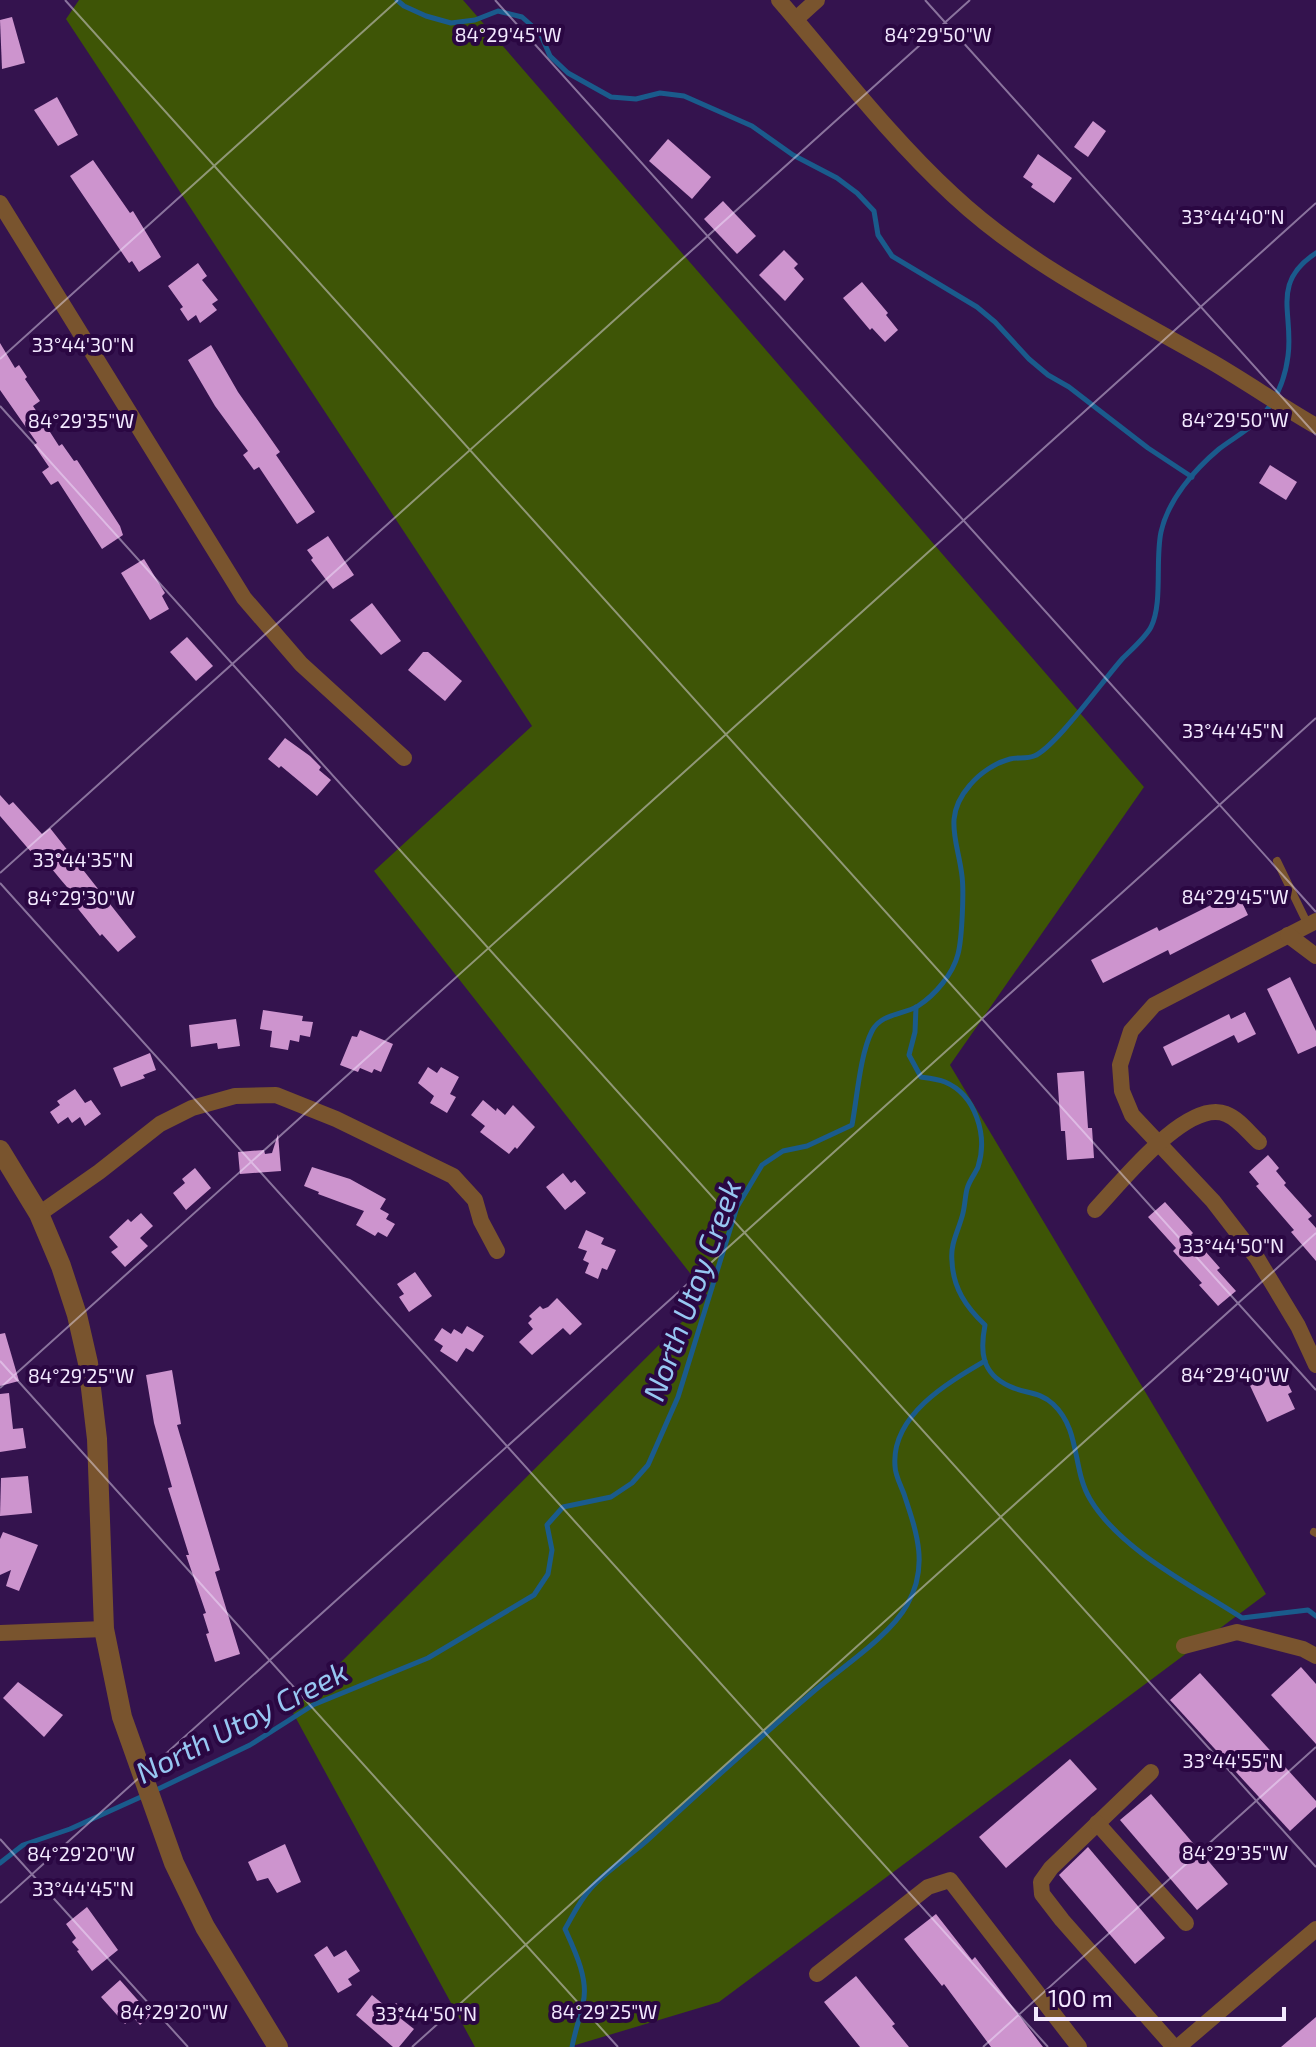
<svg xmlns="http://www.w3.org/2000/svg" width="1316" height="2047" font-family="'Exo 2',sans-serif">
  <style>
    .forest { fill: #3e5506 }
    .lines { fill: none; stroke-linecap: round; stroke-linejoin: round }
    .stream { stroke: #1a5b8c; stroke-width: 5 }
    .building { fill: #cd94ce }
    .service { stroke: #79542e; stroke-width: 8 }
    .minor { stroke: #79542e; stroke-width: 16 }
    .tertiary { stroke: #79542e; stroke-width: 20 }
    .ticks { fill: none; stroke: #f3e9ff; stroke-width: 2; stroke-opacity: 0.45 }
    .labels { text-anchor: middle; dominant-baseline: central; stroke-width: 8; stroke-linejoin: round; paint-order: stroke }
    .water-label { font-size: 30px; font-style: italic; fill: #97c7f2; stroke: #2a0742 }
    .ticks-label { font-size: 20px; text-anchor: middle; fill: #f3e9ff; stroke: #2a0742; stroke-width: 8; stroke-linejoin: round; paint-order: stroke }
  </style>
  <rect width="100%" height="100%" fill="#34134e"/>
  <polygon class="forest" points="79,0 463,0 1144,787 950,1065 1266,1594 719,2002 569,2047 475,2047 292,1711 708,1296 374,871 532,726 66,19"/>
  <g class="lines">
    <g class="stream">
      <polyline points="397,0 404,6 426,16 451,23 475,20 498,11 522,17 540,33 550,56 568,73 611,97 636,99 660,93 684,96 752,126 793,155 837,178 857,193 874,211 878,235 892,256 977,307 995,322 1029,359 1048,375 1069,387 1148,448 1192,477"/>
      <path d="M916,1007L915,1032L909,1055L921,1077C929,1078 938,1079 945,1082C976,1095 988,1136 978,1167C975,1174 969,1181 967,1189C965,1197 965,1205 963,1213C959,1230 950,1243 952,1261C953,1288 966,1307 985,1325C980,1351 981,1373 1009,1386C1025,1394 1039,1391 1053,1404C1081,1430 1072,1469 1090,1499C1120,1550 1193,1586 1242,1618L1308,1610L1316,1616"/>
      <path d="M152,1792L250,1745L313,1705L428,1658L534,1595L548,1574L552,1550L547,1525L563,1507L611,1497L632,1483L648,1465L678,1397L737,1207L762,1165L783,1151L807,1146L852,1125C857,1099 860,1054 872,1031C881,1013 904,1015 918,1006C935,995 953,974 958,954C962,939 964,892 962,876C958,841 942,817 970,785C980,773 995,763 1010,759C1017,757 1027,759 1034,756C1055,748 1104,679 1123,658C1132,649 1145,638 1151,627C1163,603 1155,560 1161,532C1168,500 1194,470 1219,449C1232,439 1247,431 1258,420C1275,403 1285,380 1288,356C1294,314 1270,283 1316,253"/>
      <polyline points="0,1863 23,1845 70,1829 143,1796"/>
      <path d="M572,2047C575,2031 580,2018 583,2003C589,1980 575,1951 565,1929C573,1915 580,1900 591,1888C608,1869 632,1855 651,1837C705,1787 758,1739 814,1691C841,1668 890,1636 907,1605C929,1567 917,1533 904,1494C901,1486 895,1475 895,1466C891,1415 949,1382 985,1361"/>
    </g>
  </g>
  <g class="building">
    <polygon points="12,17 25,63 2,69 0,20"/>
    <polygon points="57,97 78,135 58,146 34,110"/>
    <polygon points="1093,121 1106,131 1088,157 1074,147"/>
    <polygon points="668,139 711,177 692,199 649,161"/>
    <polygon points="1038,154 1072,178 1054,203 1031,187 1033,184 1023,177"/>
    <polygon points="93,160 130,213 133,211 161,257 139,272 132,261 129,263 70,176"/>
    <polygon points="723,201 756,236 737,254 704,219"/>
    <polygon points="784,250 798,264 794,268 804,279 785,301 759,275"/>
    <polygon points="198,263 207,276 202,280 218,300 212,304 217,310 200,323 196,315 188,321 180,309 183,307 168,286"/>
    <polygon points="862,282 888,313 886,315 898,330 885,342 872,328 870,330 843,298"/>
    <polygon points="0,343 15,368 19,365 27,377 25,379 40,401 33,406 41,418 59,446 62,444 74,461 77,460 120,526 123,535 102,549 58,481 51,485 42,472 49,467 34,445 37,443 0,390"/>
    <polygon points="211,345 238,392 280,452 276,455 315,512 297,524 259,467 254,470 243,455 248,451 215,406 188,360"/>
    <polygon points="1270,465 1297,482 1286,500 1259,483"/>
    <polygon points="328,536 354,575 333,589 311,560 313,558 307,550"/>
    <polygon points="144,559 165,593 162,596 169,609 150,620 121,573"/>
    <polygon points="372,603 401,641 381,655 350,620"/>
    <polygon points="187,637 213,666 196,681 170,652"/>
    <polygon points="423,652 428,652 462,681 445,701 408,670"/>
    <polygon points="285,738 310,756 321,767 319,770 331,780 317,796 281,766 279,768 268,759"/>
    <polygon points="0,795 9,805 13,802 42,834 50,828 136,937 118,952 102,934 100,936 75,905 79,901 61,880 42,857 38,860 0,816"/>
    <polygon points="1237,892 1248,915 1170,955 1168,950 1103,983 1091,960 1157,927 1159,931"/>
    <polygon points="1290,977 1316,1031 1316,1046 1298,1054 1267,989"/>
    <polygon points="263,1010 303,1016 302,1021 313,1022 310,1037 300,1035 299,1042 290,1040 288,1050 270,1047 272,1031 260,1029"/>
    <polygon points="1245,1012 1256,1034 1238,1043 1234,1035 1172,1066 1163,1047 1229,1014 1231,1019"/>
    <polygon points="236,1019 240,1046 218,1049 217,1043 191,1047 189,1025"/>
    <polygon points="360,1030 393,1044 381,1072 374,1069 372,1073 360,1068 358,1072 340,1065 352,1036 357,1037"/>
    <polygon points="150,1053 156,1070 143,1075 145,1078 121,1087 113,1068"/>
    <polygon points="428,1067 437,1073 441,1067 459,1077 450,1094 456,1097 447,1113 430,1103 434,1096 418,1083"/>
    <polygon points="1084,1071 1088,1128 1092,1128 1094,1158 1067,1160 1065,1131 1061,1131 1057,1073"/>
    <polygon points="75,1089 85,1103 91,1100 101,1114 85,1126 80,1117 72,1123 68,1117 58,1124 50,1112 60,1105 57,1101"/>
    <polygon points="483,1100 496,1111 497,1108 505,1115 513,1105 535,1127 517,1149 515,1147 509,1154 480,1132 485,1126 471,1115"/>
    <polygon points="278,1134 281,1171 240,1174 238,1152 264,1150 265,1154 272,1153"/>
    <polygon points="1268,1155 1279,1168 1276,1171 1286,1183 1284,1185 1312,1216 1308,1219 1316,1228 1316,1261 1291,1232 1294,1230 1256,1186 1259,1184 1249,1172"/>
    <polygon points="312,1167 350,1179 386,1199 380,1209 389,1214 386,1219 395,1224 387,1237 378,1232 375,1236 356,1225 364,1211 318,1194 319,1192 304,1186"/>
    <polygon points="195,1168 211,1188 186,1210 173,1193 185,1183 182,1179"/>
    <polygon points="563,1173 571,1183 575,1180 586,1193 565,1210 546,1187"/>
    <polygon points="1165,1202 1193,1233 1191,1235 1220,1268 1217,1270 1236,1291 1218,1306 1199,1285 1202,1283 1173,1251 1176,1248 1148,1217"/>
    <polygon points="141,1213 153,1226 140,1238 148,1246 125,1267 111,1252 118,1247 109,1237 128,1219 131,1222"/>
    <polygon points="586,1230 604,1238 601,1244 616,1250 607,1270 602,1268 598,1279 585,1273 589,1263 583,1260 587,1251 578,1248"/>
    <polygon points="415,1272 432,1296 409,1312 399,1297 404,1294 397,1284"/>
    <polygon points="557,1298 582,1324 570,1335 563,1328 532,1355 519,1342 533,1329 528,1323 532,1319 529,1316 540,1306 543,1309 548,1307"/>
    <polygon points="467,1326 484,1336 473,1352 466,1348 457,1362 440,1351 443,1346 434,1340 442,1328 451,1334 454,1329 462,1334"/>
    <polygon points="5,1333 19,1381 0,1386 0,1334"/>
    <polygon points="1274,1364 1281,1379 1285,1378 1292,1392 1288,1394 1295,1409 1267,1422 1246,1377"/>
    <polygon points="172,1370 181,1424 177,1425 220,1570 215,1572 240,1654 215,1662 206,1634 209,1633 203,1614 206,1613 186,1555 189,1555 168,1488 172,1487 154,1423 146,1375"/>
    <polygon points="9,1393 13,1429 23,1428 26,1448 0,1452 0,1394"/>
    <polygon points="28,1476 32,1513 0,1516 1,1478"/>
    <polygon points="3,1532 38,1545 19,1591 6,1586 11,1570 0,1575 0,1539"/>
    <polygon points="1301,1667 1316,1684 1316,1744 1271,1695"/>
    <polygon points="1200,1673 1316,1801 1316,1807 1290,1831 1170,1700"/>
    <polygon points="18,1682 63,1715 44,1737 3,1698"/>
    <polygon points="1070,1759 1097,1789 1006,1868 979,1837"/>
    <polygon points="1151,1794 1228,1884 1197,1910 1120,1820"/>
    <polygon points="285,1844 301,1882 277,1893 268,1878 257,1881 248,1862"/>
    <polygon points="1088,1847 1165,1938 1135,1964 1059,1875"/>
    <polygon points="87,1907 118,1950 92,1971 77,1951 79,1950 72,1942 76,1938 66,1924"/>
    <polygon points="936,1914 972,1960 975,1957 1043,2047 991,2047 944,1984 942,1986 904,1939"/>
    <polygon points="327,1946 334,1957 346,1950 360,1971 348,1979 352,1985 338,1993 314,1955"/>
    <polygon points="856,1976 895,2024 892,2026 909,2047 860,2047 824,2002"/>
    <polygon points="120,1980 151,2015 140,2025 133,2017 125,2024 101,1997"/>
    <polygon points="372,1995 390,2010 396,2003 406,2011 400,2018 414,2029 399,2047 393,2047 356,2015"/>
    <polygon points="1316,2017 1316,2047 1281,2047"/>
  </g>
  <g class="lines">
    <g class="service">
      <polyline points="1277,861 1308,925"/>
      <polyline points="1314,1532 1316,1533"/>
    </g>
    <g class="minor">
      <path d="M779,0C836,66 889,136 953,195C1029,266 1123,311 1212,362C1248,383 1281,406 1316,426"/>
      <polyline points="796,19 817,0"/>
      <polyline points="0,203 244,598 301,664 404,758"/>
      <polyline points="1316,921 1154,1005 1131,1031 1120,1065 1122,1091 1132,1115 1213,1201 1257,1258 1298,1326 1316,1365"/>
      <polyline points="1288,935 1316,956"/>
      <path d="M1095,1210C1120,1184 1187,1098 1226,1114C1239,1119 1249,1133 1259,1142"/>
      <polyline points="39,1214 99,1172 160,1124 192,1108 235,1096 276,1095 336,1119 453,1176 475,1200 481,1221 497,1251"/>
      <polyline points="0,1633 104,1629"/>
      <polyline points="1184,1646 1237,1632 1303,1649 1316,1656"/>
      <polyline points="1151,1772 1051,1868 1041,1882 1042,1894 1062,1920 1174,2047"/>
      <polyline points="1097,1823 1186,1923"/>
      <polyline points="817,1974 928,1887 950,1880 1079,2047"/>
      <polyline points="1178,2047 1316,1929"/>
    </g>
    <polyline class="tertiary" points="0,1150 39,1214 61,1266 77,1315 88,1363 97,1439 104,1629 122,1717 174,1863 205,1927 278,2047"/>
  </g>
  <path class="ticks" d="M65,0L1316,1390M495,0L1316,912M925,0L1316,435M0,359L398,0M0,406L1316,1867M0,873L970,0M0,883L1048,2047M0,1361L618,2047M0,1388L1316,203M0,1839L188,2047M0,1903L1316,718M412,2047L1316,1233M983,2047L1316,1747"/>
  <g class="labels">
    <g class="water-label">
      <text transform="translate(691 1290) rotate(-70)">North Utoy Creek</text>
      <text transform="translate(241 1721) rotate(-27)">North Utoy Creek</text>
    </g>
  </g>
  <g class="ticks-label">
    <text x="508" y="42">84°29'45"W</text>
    <text x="938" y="42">84°29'50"W</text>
    <text x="1233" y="224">33°44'40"N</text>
    <text x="83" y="352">33°44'30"N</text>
    <text x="1235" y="427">84°29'50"W</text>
    <text x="81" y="428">84°29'35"W</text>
    <text x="1233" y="738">33°44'45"N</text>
    <text x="83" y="867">33°44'35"N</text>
    <text x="1235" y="904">84°29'45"W</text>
    <text x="81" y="905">84°29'30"W</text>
    <text x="1233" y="1253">33°44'50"N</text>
    <text x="1235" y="1382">84°29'40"W</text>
    <text x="81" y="1383">84°29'25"W</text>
    <text x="1233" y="1768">33°44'55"N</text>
    <text x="1235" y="1860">84°29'35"W</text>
    <text x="81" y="1861">84°29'20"W</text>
    <text x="83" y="1896">33°44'45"N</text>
    <text x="174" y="2019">84°29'20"W</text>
    <text x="604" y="2019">84°29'25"W</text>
    <text x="426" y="2021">33°44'50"N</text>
  </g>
  <path d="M1036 2007v12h248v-12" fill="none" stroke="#f3e9ff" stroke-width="4"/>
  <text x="1048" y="2007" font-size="24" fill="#f3e9ff" stroke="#2a0742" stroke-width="6" paint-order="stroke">100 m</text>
</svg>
